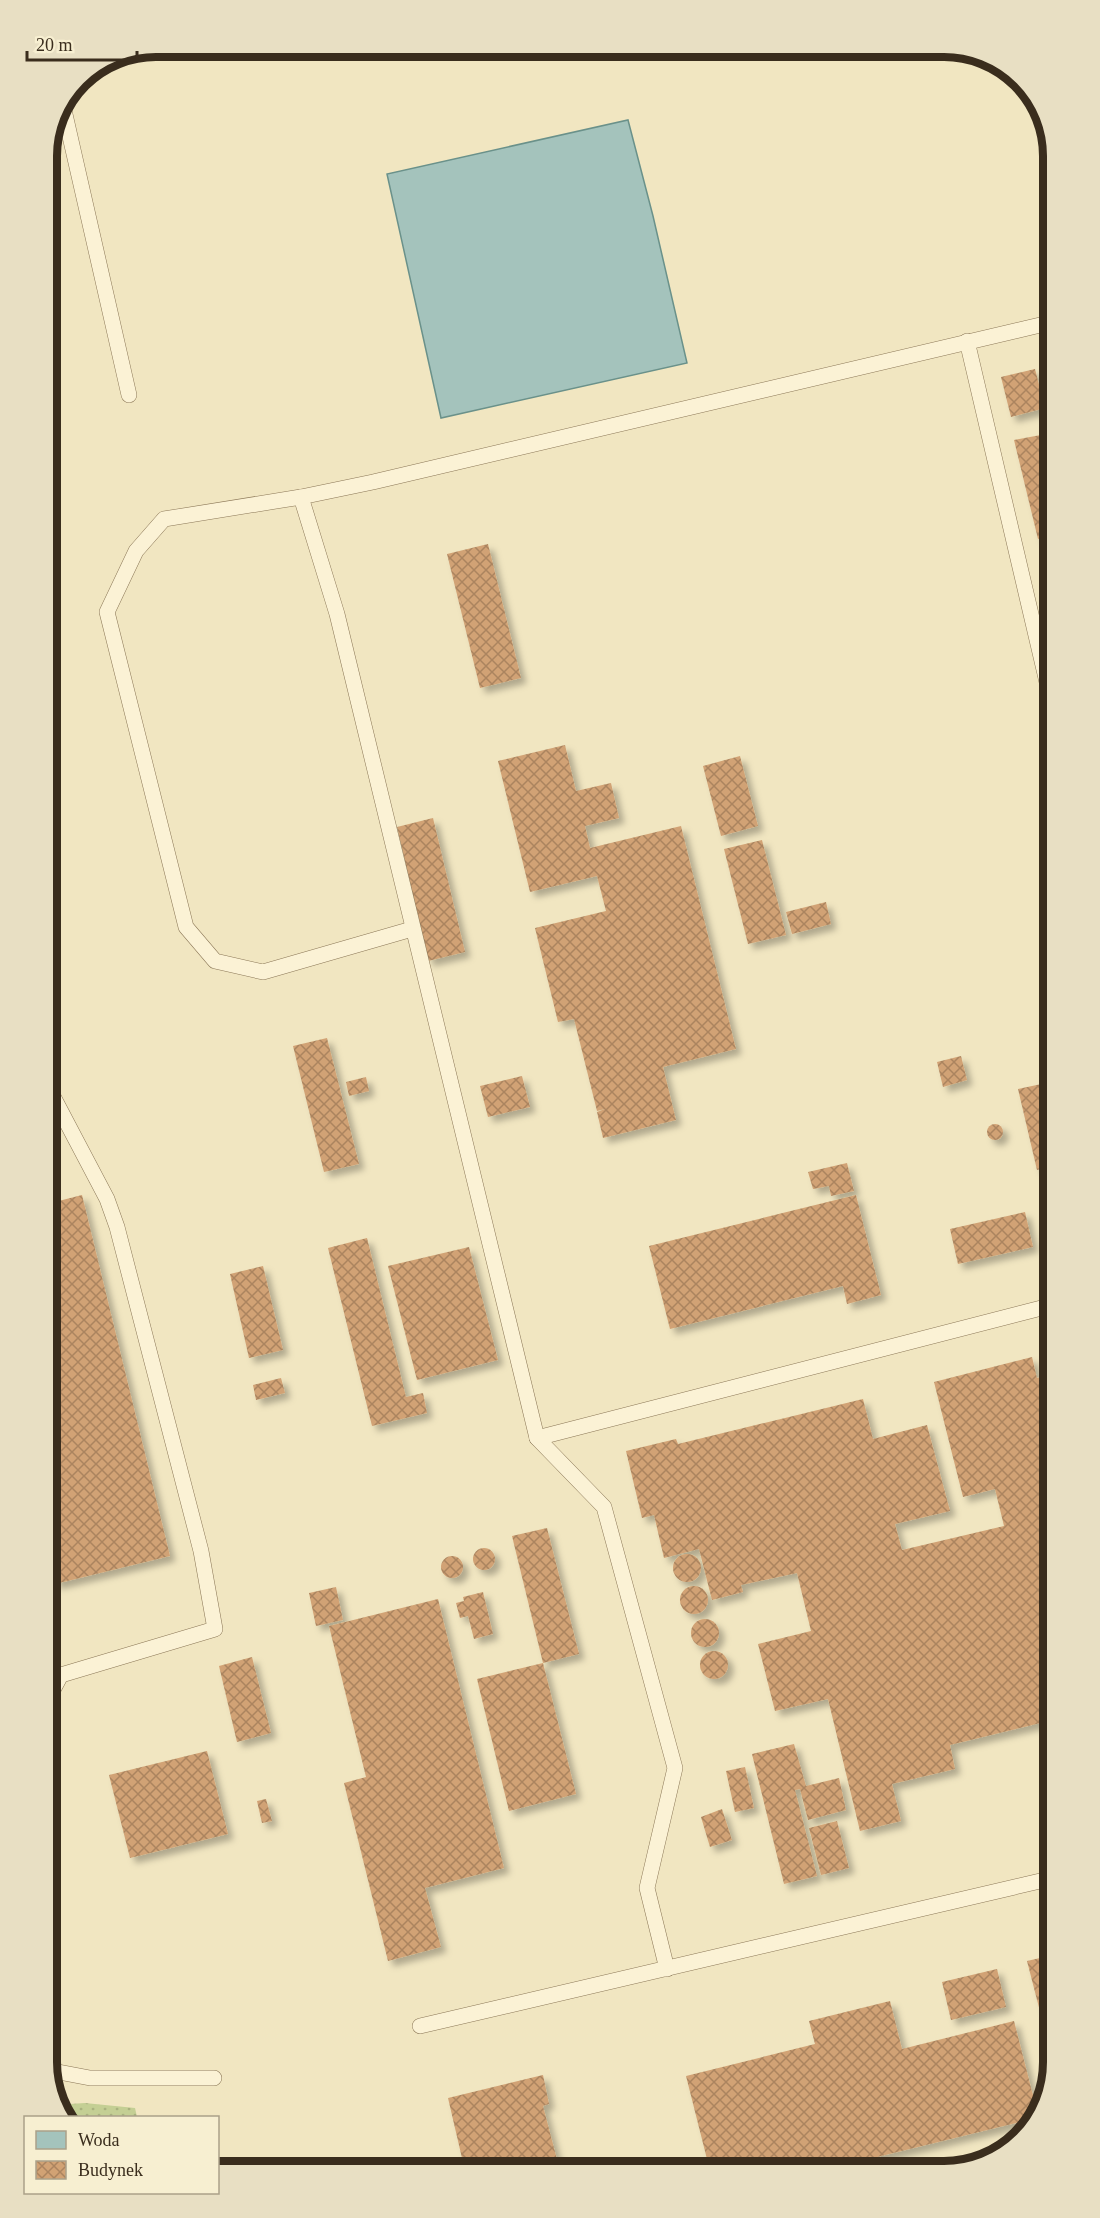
<svg xmlns="http://www.w3.org/2000/svg" width="1100" height="2218" font-family="'Times New Roman',serif">
  <style>
    .grass { fill: url(#grass-dots) }
    .water { fill: #a4c3bc; stroke: #6a918a; stroke-width: 1.5 }
    .building { fill: url(#building-cross-hatch); filter: url(#shadow) }
    .lines { fill: none; stroke-linecap: round; stroke-linejoin: round }
    .lane-casing { stroke: #8b7757; stroke-width: 16 }
    .lane { stroke: #fbf2d5; stroke-width: 15 }
    .rim { fill: none; stroke: #3a2d1d; stroke-width: 8 }
  </style>
  <defs>
    <pattern id="grass-dots" width="8" height="8" patternUnits="userSpaceOnUse" patternTransform="scale(1.5)"><rect width="8" height="8" fill="#c4cf94"/><path d="M2 2h.1M6 6h.1" fill="none" stroke="#a9b27f" stroke-width="1.8" stroke-linecap="round"/></pattern>
    <pattern id="building-cross-hatch" width="8" height="8" patternUnits="userSpaceOnUse" patternTransform="scale(1.5)"><rect width="8" height="8" fill="#d1a274"/><path d="M0 0l8 8M0 8l8-8" fill="none" stroke="#ab845f"/></pattern>
    <filter id="shadow"><feDropShadow dx="5.5" dy="5.5" stdDeviation="3" flood-color="#0004"/></filter>
  </defs>
  <rect width="100%" height="100%" fill="#f1e6c1"/>
  <polygon class="grass" points="85,2103 135,2108 137,2117 65,2117 59,2109 70,2104"/>
  <polygon class="water" points="628,120 653,216 687,363 441,418 387,174"/>
  <g class="building">
    <polygon points="1035,369 1045,408 1011,417 1001,377"/>
    <polygon points="1046,434 1053,471 1053,535 1038,539 1014,440"/>
    <polygon points="1053,537 1053,591 1041,540"/>
    <polygon points="488,544 521,678 480,688 447,554"/>
    <polygon points="565,745 576,791 611,783 619,818 585,826 590,848 681,826 736,1049 663,1067 676,1120 603,1138 597,1112 605,1109 597,1111 574,1019 558,1022 535,928 606,911 597,876 530,892 498,761"/>
    <polygon points="740,756 758,826 721,836 703,766"/>
    <polygon points="433,818 465,952 428,961 397,827"/>
    <polygon points="762,840 786,935 748,944 724,849"/>
    <polygon points="826,902 831,924 792,934 786,912"/>
    <polygon points="327,1038 359,1164 324,1172 293,1046"/>
    <polygon points="961,1056 967,1080 943,1087 937,1062"/>
    <polygon points="522,1076 530,1107 488,1117 480,1086"/>
    <polygon points="366,1077 369,1091 349,1096 346,1082"/>
    <polygon points="1046,1083 1053,1117 1053,1166 1037,1170 1018,1089"/>
    <circle cx="995" cy="1132" r="8"/>
    <polygon points="847,1163 854,1191 831,1196 829,1186 813,1189 808,1172"/>
    <polygon points="82,1195 170,1556 55,1584 47,1552 47,1204"/>
    <polygon points="856,1195 881,1295 847,1304 843,1286 670,1329 649,1246"/>
    <polygon points="1025,1212 1033,1247 958,1264 950,1229"/>
    <polygon points="367,1238 406,1397 423,1393 427,1413 372,1426 328,1248"/>
    <polygon points="469,1247 498,1360 417,1380 388,1266"/>
    <polygon points="263,1266 283,1350 249,1358 230,1274"/>
    <polygon points="1032,1357 1037,1378 1053,1374 1053,1679 1044,1681 1053,1720 950,1745 955,1769 892,1784 901,1821 860,1831 828,1699 775,1711 758,1644 811,1631 797,1573 741,1585 743,1592 712,1600 699,1549 664,1558 654,1515 642,1518 626,1451 676,1439 678,1444 863,1399 873,1439 927,1425 950,1511 895,1524 902,1550 1004,1526 995,1489 963,1497 934,1382"/>
    <polygon points="281,1378 285,1393 256,1400 253,1385"/>
    <polygon points="547,1528 579,1654 543,1663 512,1536"/>
    <circle cx="484" cy="1559" r="11"/>
    <circle cx="687" cy="1568" r="14"/>
    <circle cx="452" cy="1567" r="11"/>
    <circle cx="694" cy="1600" r="14"/>
    <polygon points="336,1587 343,1620 316,1626 309,1593"/>
    <polygon points="483,1592 493,1634 474,1639 468,1616 460,1618 456,1603 464,1601 463,1597"/>
    <polygon points="438,1599 504,1868 425,1888 441,1947 388,1961 344,1783 366,1777 329,1626"/>
    <circle cx="705" cy="1633" r="14"/>
    <circle cx="714" cy="1665" r="14"/>
    <polygon points="252,1657 271,1733 237,1742 219,1666"/>
    <polygon points="543,1663 576,1794 509,1811 477,1679"/>
    <polygon points="794,1744 806,1786 839,1778 846,1810 808,1820 800,1789 795,1790 817,1876 784,1884 752,1754"/>
    <polygon points="207,1751 228,1834 130,1858 109,1775"/>
    <polygon points="745,1767 754,1808 735,1812 726,1771"/>
    <polygon points="266,1799 272,1821 262,1823 257,1801"/>
    <polygon points="722,1809 732,1840 710,1847 701,1817"/>
    <polygon points="837,1821 849,1868 821,1875 809,1828"/>
    <polygon points="1053,1955 1053,2062 1027,1961"/>
    <polygon points="997,1969 1006,2007 951,2020 942,1982"/>
    <polygon points="890,2001 902,2049 1014,2021 1038,2115 1036,2118 820,2171 710,2171 686,2076 815,2044 809,2021"/>
    <polygon points="543,2075 549,2104 543,2106 560,2171 465,2171 448,2098"/>
  </g>
  <g class="lines">
    <g class="lane-casing">
      <g id="lane">
        <polyline points="64,110 129,395"/>
        <polyline points="967,341 1053,708"/>
        <polyline points="301,497 164,519 136,551 107,612 186,927 215,961 263,972 412,929"/>
        <polyline points="537,1438 1053,1305"/>
        <polyline points="47,1701 61,1675 215,1629 201,1551 117,1227 107,1199 47,1085"/>
        <polyline points="667,1969 647,1888 675,1768 604,1507 537,1438 337,614 301,497 373,482 1053,322"/>
        <polyline points="420,2026 1053,1878"/>
        <polyline points="48,2070 90,2078 214,2078"/>
      </g>
    </g>
    <use href="#lane" class="lane"/>
  </g>
  <path d="M0 0H1100V2218H0ZM156 57H944A99 99 0 0 1 1043 156V2062A99 99 0 0 1 944 2161H156A99 99 0 0 1 57 2062V156A99 99 0 0 1 156 57Z" fill="#e8dfc3" fill-rule="evenodd"/>
  <path class="rim" d="M156 57H944A99 99 0 0 1 1043 156V2062A99 99 0 0 1 944 2161H156A99 99 0 0 1 57 2062V156A99 99 0 0 1 156 57Z"/>
  <rect x="24" y="2116" width="195" height="78" fill="#f7efd1" stroke="#aba189" stroke-width="1.5"/>
  <rect x="36" y="2131" width="30" height="18" fill="#a4c3bc" stroke="#aba189" stroke-width="1.5"/>
  <text x="78" y="2146" font-size="18" fill="#3a2d1d">Woda</text>
  <rect x="36" y="2161" width="30" height="18" fill="url(#building-cross-hatch)" stroke="#aba189" stroke-width="1.5"/>
  <text x="78" y="2176" font-size="18" fill="#3a2d1d">Budynek</text>
  <path d="M27 51v9h110v-9" fill="none" stroke="#3a2d1d" stroke-width="3"/>
  <text x="36" y="51" font-size="18" fill="#3a2d1d" stroke="#f7efd1" stroke-width="4.5" paint-order="stroke">20 m</text>
</svg>
